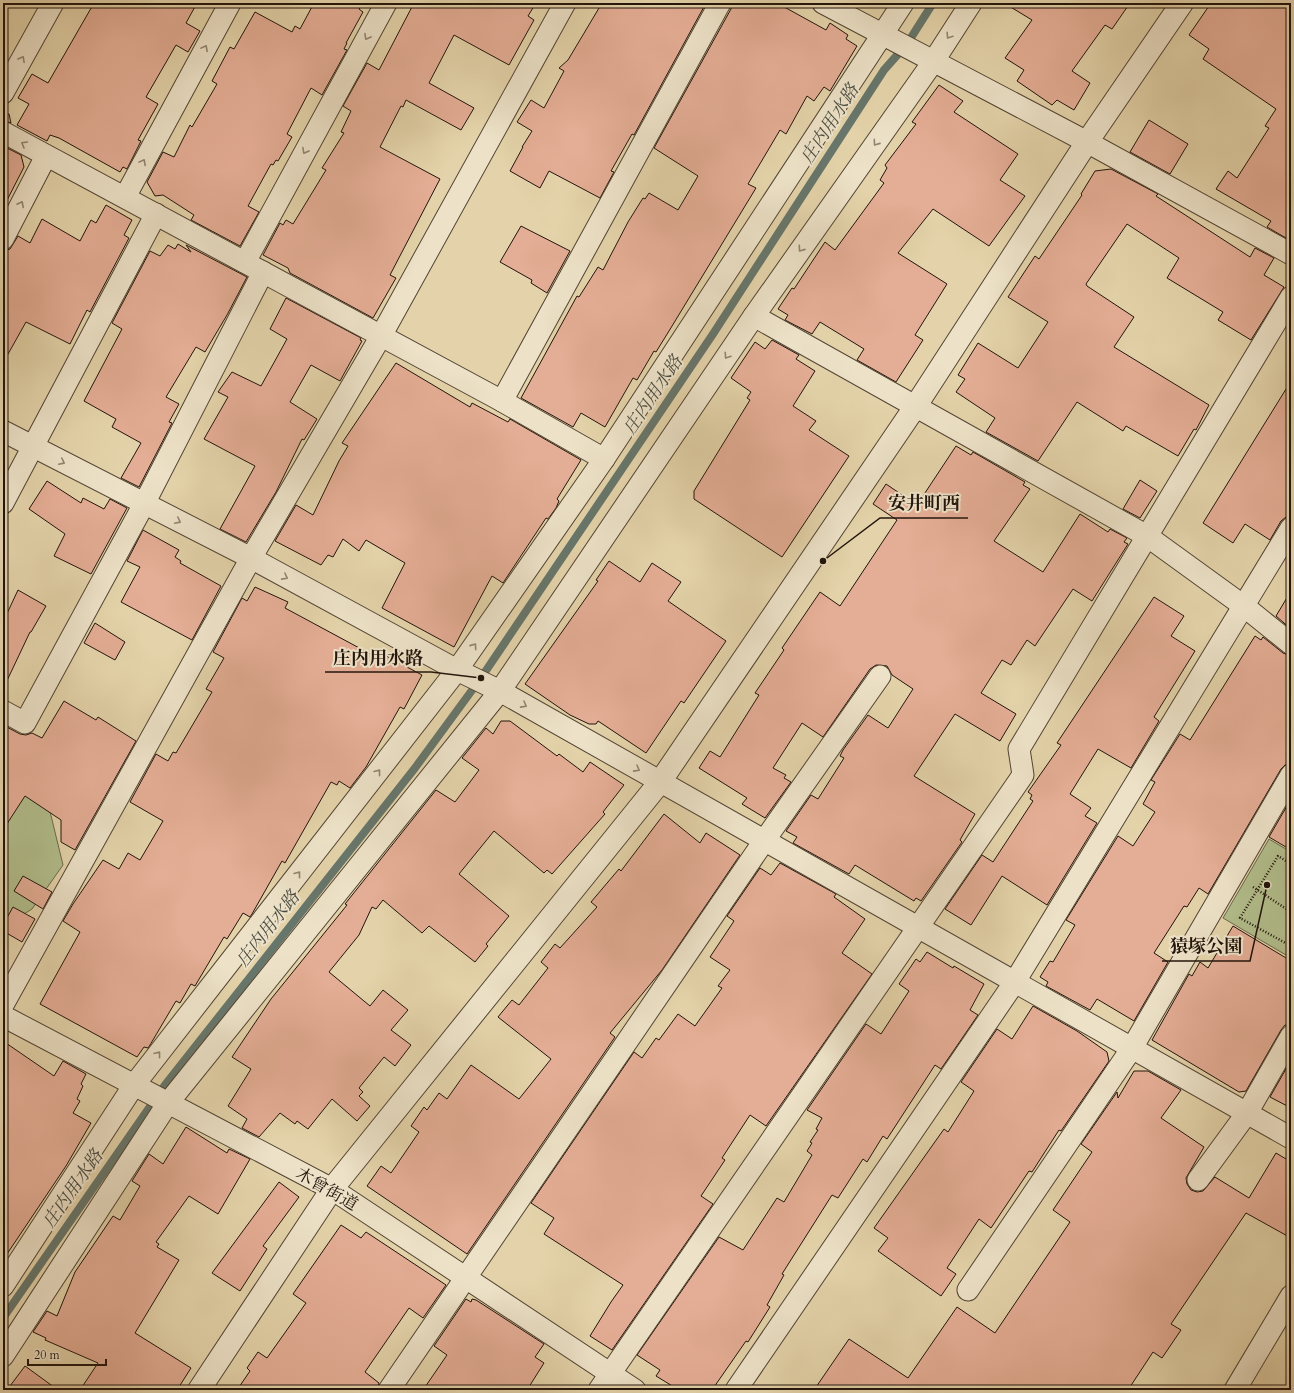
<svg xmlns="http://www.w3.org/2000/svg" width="1294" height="1393" font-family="Cardo,'Noto Serif JP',serif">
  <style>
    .green { fill: #b1bd8b; stroke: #6a684b }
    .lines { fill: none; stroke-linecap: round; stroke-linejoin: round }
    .stream { stroke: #67766b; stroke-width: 8 }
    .building { fill: #e4ad95; stroke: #22140b }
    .minor-casing { stroke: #524433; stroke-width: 23 }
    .tertiary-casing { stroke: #524433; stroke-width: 24 }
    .path { stroke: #22140b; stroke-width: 2.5; stroke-dasharray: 1 2; stroke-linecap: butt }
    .minor { stroke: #ede2c8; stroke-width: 21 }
    .tertiary { stroke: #ede2c8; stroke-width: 22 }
    .oneway { stroke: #928573 }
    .labels { text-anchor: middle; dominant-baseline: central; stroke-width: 4; stroke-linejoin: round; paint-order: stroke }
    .street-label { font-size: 17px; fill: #22140b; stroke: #ede2c8 }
    .water-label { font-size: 18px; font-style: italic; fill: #4a4d43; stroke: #ede2c8 }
    .leader { fill: none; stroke: #22140b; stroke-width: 1.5 }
    .callout-dot { fill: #22140b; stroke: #ede2c8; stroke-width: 1.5 }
    .callout-label { font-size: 18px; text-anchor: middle; font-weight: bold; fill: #22140b; stroke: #ede2c8; stroke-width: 4; stroke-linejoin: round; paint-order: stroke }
  </style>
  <rect width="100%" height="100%" fill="#e4d3aa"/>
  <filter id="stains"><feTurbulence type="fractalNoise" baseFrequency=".005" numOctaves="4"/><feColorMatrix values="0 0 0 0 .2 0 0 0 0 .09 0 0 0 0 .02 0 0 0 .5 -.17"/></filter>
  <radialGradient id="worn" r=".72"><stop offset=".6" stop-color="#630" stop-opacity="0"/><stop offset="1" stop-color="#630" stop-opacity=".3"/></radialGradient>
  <g class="green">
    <polygon points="37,758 63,865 32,909 3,927 3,777"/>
    <polygon points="1269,839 1291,852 1291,958 1223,918"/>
  </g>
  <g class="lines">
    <polyline class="stream" points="3,1318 165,1085 415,768 481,678 713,334 884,70 907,44 933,3"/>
  </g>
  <g class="building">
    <polygon points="94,3 197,3 186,23 200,31 188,52 176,45 146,97 158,104 138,140 141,141 127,169 123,167 120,172 59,138 50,135 47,141 17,125 29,104 18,98 32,74 48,83"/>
    <polygon points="314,3 363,3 359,9 363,12 346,43 347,43 344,49 347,50 322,95 311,88 287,134 292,137 278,161 276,160 273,165 271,164 248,206 259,212 240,246 191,220 194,215 163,195 155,196 147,182 163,152 174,157 190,125 192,127 217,84 212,81 230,47 234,49 255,12 292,32 295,26 300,29"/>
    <polygon points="414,3 536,3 528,16 534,20 509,65 454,35 429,83 474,108 461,130 406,100 403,107 401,106 380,147 440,179 390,275 396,278 373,318 290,273 288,268 263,255 280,223 283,225 286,220 293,224 326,170 322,168 344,133 341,132 351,111 343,106 367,63 379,70"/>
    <polygon points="602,3 706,3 634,135 632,134 611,171 614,172 600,198 549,171 540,188 510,171 523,147 522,147 532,131 517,122 531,100 544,108 564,71 559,68 568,60"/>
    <polygon points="732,3 777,3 826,30 830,23 848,35 846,39 857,46 830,91 824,87 814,101 807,96 786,134 780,130 748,184 756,188 669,331 656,352 654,351 637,380 633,378 605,427 581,413 573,427 521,398 577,296 579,297 598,267 603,270 628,222 643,198 645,199 649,193 678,210 698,176 654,148 731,9"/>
    <polygon points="1004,3 1130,3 1112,29 1105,25 1072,71 1090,83 1074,110 1057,100 1052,105 1017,81 1024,70 1005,58 1032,20"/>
    <polygon points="1211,3 1291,3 1291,234 1290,233 1286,238 1267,227 1271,221 1216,189 1228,171 1237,178 1269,128 1265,126 1276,109 1203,59 1209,49 1189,35"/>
    <polygon points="939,85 963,101 954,112 1018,154 1000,180 1025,196 989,246 933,209 898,253 947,284 915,335 923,340 896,382 857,360 864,349 820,322 812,334 785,320 788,315 778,309 792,288 794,289 825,242 835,250 884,183 880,180 887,168 885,165 916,124 912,122"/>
    <polygon points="3,114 9,114 11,123 3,120"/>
    <polygon points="1149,120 1188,144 1170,174 1130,152"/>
    <polygon points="3,146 21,155 24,167 3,208"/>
    <polygon points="1111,169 1158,194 1156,196 1250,257 1255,248 1274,258 1264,275 1284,287 1251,340 1218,320 1223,312 1167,278 1179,258 1127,224 1086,284 1087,286 1134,317 1114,347 1209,405 1196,430 1194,429 1178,456 1126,426 1123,431 1077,402 1038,461 986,432 995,418 956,392 965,379 958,375 978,343 1018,368 1048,322 1008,297 1035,256 1039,259 1082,195 1081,194 1095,171"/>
    <polygon points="106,205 132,220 124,235 129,238 90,312 87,310 70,344 26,322 3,363 3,251 10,249 18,236 30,243 42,219 80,241 91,220 96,223"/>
    <polygon points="521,226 570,251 547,293 531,283 532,280 500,262"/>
    <polygon points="178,244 191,252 186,245 247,277 227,315 205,352 196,347 166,397 179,404 169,422 172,423 139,487 121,478 141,443 112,427 116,419 84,401 122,329 112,323 150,251 160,256 168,245 175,249"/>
    <polygon points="286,298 361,338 360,340 362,341 340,381 311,365 290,402 317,419 304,440 302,439 276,492 246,542 220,529 255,466 204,439 228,397 218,392 232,372 261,386 287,339 270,329"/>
    <polygon points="772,340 799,355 796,359 815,371 793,406 816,421 809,430 849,456 782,557 694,499 694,491 750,400 747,398 751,392 731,378 755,342 765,349"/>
    <polygon points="396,363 470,407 472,403 508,422 510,419 581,460 557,499 559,501 556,508 548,519 546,518 503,583 492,576 454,647 382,608 405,563 366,540 359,551 343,539 333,557 328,555 321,565 275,541 296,505 313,515 339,461 348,446 342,443"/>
    <polygon points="1291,381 1291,516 1286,517 1281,521 1270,540 1245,524 1233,543 1203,523"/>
    <polygon points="956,446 971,455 973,452 1025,482 1023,485 1030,489 994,541 1043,572 1080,514 1108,532 1110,529 1127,538 1124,542 1128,544 1092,601 1073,589 1035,646 1027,640 1011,665 1002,660 981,693 1016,714 1000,741 955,714 914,776 975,814 960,840 962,842 921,901 916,898 914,901 855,865 849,874 793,843 797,837 786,831 811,795 818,799 844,758 840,756 843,750 868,715 888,728 913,689 892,675 887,666 876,665 870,669 823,737 802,723 773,768 786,775 784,778 791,782 765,818 742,804 747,798 699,768 710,751 720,757 759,695 755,693 784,650 782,648 820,592 840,606 897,520 873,504 886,484 917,505"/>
    <polygon points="1140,480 1157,491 1140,518 1123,509"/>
    <polygon points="47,481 81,503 83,498 104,509 110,499 127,508 91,574 54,556 65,534 29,509"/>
    <polygon points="143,530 179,550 175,557 181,561 180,563 221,586 192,640 121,602 140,567 127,561"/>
    <polygon points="609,561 640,582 652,563 681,582 668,601 726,641 684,703 681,701 646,753 598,721 596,724 589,724 570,715 525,684 598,581 596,580"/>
    <polygon points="255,587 288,602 285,608 376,657 379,652 422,675 404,709 400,707 366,767 350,788 339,781 337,785 331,782 285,863 282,861 252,914 250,917 243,913 227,939 224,937 195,986 191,984 180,1003 176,1001 150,1045 148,1048 144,1047 137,1057 40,1004 80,932 63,921 73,904 103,860 119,869 128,853 140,860 163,821 130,802 156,754 168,761 173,752 176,753 212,692 206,689 224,658 213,652 242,598 247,601"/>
    <polygon points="18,590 46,606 31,632 30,632 3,689 3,622"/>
    <polygon points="1291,591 1291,629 1276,616"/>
    <polygon points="1154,597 1184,616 1171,636 1195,651 1154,717 1159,721 1131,768 1098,749 1070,794 1091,808 1085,816 1097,823 1047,905 1002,876 971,925 945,909 982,855 993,862 1033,801 1030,799 1032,795 1028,792 1061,745 1057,743"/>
    <polygon points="95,623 125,642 115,660 84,643"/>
    <polygon points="1255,636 1261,640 1263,637 1283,653 1291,656 1291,763 1285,765 1281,769 1208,894 1199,888 1187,907 1184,906 1154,953 1168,962 1134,1021 1097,999 1090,1010 1046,986 1048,982 1040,977 1050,961 1053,962 1075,925 1066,920 1118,836 1133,846 1155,812 1143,804 1155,782 1151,780 1180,734 1190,740"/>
    <polygon points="64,701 96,720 98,717 136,741 75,850 61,842 61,820 25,796 3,830 3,725 20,734 26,735 32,733 42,738"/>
    <polygon points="501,721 510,721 557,756 559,754 583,772 590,762 624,785 603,812 605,814 552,874 547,870 544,873 494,831 459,874 509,916 486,944 488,946 475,962 429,926 422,933 383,900 376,909 372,907 359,935 329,972 370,1006 383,990 408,1010 391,1030 411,1045 395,1066 384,1057 359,1088 363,1092 359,1096 370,1106 357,1121 332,1099 308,1129 297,1121 295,1124 280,1113 259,1137 242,1128 247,1119 228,1106 251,1069 232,1057 271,999 347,905 345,904 436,790 455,802 479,770 462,758 486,728 493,734"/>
    <polygon points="1291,799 1291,850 1269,837"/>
    <polygon points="664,814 700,843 706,833 740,855 662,970 610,1033 615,1037 467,1254 367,1186 381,1166 391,1173 419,1132 411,1126 424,1107 427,1110 439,1093 447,1099 471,1065 519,1099 551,1059 498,1017 512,1000 519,1005 548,968 541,962 555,944 560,948 597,907 591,902 619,869 621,871"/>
    <polygon points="780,863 836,894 834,897 865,919 842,953 872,974 766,1126 750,1115 722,1158 725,1160 701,1196 713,1204 612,1350 590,1336 611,1302 623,1285 544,1234 554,1218 531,1203 634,1052 642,1058 656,1038 659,1040 678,1014 695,1026 722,988 718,986 730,970 710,957 734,921 727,916 760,868 771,875"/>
    <polygon points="23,876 52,892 43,909 14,891"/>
    <polygon points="13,907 35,919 22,942 3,931 3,925"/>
    <polygon points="1233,926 1291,961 1291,1024 1285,1025 1281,1030 1246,1091 1239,1092 1152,1040 1189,974 1192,976 1200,962 1208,968"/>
    <polygon points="927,952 953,968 954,966 984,984 970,1010 978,1015 941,1069 935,1065 887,1139 883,1136 867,1162 863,1159 838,1198 832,1195 782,1274 784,1275 767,1305 770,1307 748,1342 746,1341 712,1390 690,1390 674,1387 656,1376 660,1370 637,1355 719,1237 743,1250 777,1198 784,1202 812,1155 807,1151 812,1143 810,1142 818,1130 816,1129 822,1118 807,1110 866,1024 881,1034 909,991 899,984 916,959 920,962"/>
    <polygon points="1033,1006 1077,1031 1107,1052 1109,1061 1061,1131 1059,1130 1032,1172 1029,1171 991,1228 979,1219 947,1268 956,1274 941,1296 878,1251 888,1238 874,1228 944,1129 948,1132 974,1091 961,1082 997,1029 1012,1039"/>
    <polygon points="3,1041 54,1076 63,1061 86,1074 81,1084 83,1086 77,1099 80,1101 73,1113 91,1123 66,1166 3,1260"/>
    <polygon points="1291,1060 1291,1108 1270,1097"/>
    <polygon points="1134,1071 1148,1071 1181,1090 1161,1118 1204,1147 1186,1178 1187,1184 1191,1190 1197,1192 1203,1191 1215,1177 1249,1198 1276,1153 1291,1162 1291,1238 1246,1213 1171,1324 1181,1330 1162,1358 1153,1352 1128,1390 814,1390 849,1339 908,1378 957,1307 995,1333 1070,1222 1053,1210 1092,1152 1081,1144 1117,1092 1118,1098"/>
    <polygon points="186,1127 227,1153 229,1149 250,1159 218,1214 189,1196 156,1242 159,1244 157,1247 179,1260 135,1333 191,1368 177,1390 80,1390 98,1363 45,1340 46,1338 33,1332 47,1311 57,1316 75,1272 113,1216 120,1220 140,1186 132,1181 149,1154 163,1164"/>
    <polygon points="279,1182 299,1197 263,1246 267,1249 240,1291 212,1273"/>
    <polygon points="341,1225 361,1238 366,1232 446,1285 423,1318 409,1308 365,1372 379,1383 377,1390 237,1390 250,1371 247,1368 258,1352 267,1358 306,1303 293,1294"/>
    <polygon points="466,1299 471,1302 472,1299 476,1300 544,1344 535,1357 544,1363 527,1390 423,1390 447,1355 434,1346"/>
    <polygon points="25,1366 58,1390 7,1390"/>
  </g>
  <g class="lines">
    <g class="minor-casing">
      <g id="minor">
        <polyline points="823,3 1087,142 1291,254"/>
        <polyline points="3,93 53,3"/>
        <polyline points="3,132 502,401 604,459"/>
        <polyline points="125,197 230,3"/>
        <polyline points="3,239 46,156"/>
        <polyline points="245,262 386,3"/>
        <polyline points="754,316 1147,536 1245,607 1291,644"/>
        <polyline points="502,401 720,3"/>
        <polyline points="3,431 251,558 457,670 500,691 1291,1138"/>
        <polyline points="3,503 156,214"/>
        <polyline points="3,711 25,723 144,504 263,272"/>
        <polyline points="3,1005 251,558 381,336 565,3"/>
        <polyline points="3,1016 332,1189 635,1390"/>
        <polyline points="1198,1180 1247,1113 1291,1036"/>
        <polyline points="3,1286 134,1085 457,670 604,459 903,3"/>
        <polyline points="968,1290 1132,1048 1291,775"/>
        <polyline points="3,1356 168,1103 500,691 754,316 933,62 971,3"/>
        <polyline points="389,1390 764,841 880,676"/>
        <polyline points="599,1390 1023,775 1019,749 1291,297"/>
        <polyline points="736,1390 1014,983 1291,528"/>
        <polyline points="1235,1390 1291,1296"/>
      </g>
    </g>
    <g class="tertiary-casing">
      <polyline id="tertiary" points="199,1390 332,1189 660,782 915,407 1087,142 1182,3"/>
    </g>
    <g class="path">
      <polyline points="1291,864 1278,856 1240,918 1291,946"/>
      <polyline points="1253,887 1291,912"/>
    </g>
    <use href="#minor" class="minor"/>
    <use href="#tertiary" class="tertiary"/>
  </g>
  <defs><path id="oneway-chevron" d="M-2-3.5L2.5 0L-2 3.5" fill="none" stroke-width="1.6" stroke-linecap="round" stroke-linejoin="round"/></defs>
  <g class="oneway">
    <use href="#oneway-chevron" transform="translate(949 36) rotate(123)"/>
    <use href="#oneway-chevron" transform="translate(367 37) rotate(119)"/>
    <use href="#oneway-chevron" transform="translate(205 48) rotate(-62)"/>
    <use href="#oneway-chevron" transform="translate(22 59) rotate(-61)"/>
    <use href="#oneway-chevron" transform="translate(876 143) rotate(125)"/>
    <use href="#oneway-chevron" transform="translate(24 144) rotate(-150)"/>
    <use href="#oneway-chevron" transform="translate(305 151) rotate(119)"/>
    <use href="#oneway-chevron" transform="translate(143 162) rotate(-62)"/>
    <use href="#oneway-chevron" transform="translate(21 204) rotate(-63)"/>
    <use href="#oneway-chevron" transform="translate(801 249) rotate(125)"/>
    <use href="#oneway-chevron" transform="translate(727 356) rotate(124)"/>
    <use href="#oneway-chevron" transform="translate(62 462) rotate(27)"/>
    <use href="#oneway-chevron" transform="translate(178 521) rotate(27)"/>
    <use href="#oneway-chevron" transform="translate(285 577) rotate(28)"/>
    <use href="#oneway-chevron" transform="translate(474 646) rotate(-55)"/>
    <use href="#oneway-chevron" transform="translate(524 705) rotate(29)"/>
    <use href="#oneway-chevron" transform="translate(637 769) rotate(29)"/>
    <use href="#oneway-chevron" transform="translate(378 772) rotate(-52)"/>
    <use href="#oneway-chevron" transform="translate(298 874) rotate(-52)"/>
    <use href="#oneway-chevron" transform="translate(158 1054) rotate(-52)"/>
  </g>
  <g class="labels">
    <g class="street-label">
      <text transform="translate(327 1189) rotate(30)">木曾街道</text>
    </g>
    <g class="water-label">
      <text transform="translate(830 124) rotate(-57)">庄内用水路</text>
      <text transform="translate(653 395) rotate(-56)">庄内用水路</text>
      <text transform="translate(268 929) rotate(-52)">庄内用水路</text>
      <text transform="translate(73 1189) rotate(-55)">庄内用水路</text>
    </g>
  </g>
  <path class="leader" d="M823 561L880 518H968M481 678L431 672H325M1267 885L1250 961H1162"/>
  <g class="callout-dot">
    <circle cx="823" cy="561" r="4"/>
    <circle cx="481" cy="678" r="4"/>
    <circle cx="1267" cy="885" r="4"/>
  </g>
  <g class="callout-label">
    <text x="924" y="509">安井町西</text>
    <text x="378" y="664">庄内用水路</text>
    <text x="1206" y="952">猿塚公園</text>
  </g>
  <rect width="1294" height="1393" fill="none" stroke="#e4d3aa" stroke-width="16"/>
  <rect x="4" y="4" width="1286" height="1385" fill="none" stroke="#22140b" stroke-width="2"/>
  <rect x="8" y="8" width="1278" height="1377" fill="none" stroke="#22140b"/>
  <path d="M28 1359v6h78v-6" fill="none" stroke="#22140b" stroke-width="2"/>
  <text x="34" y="1359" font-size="12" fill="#22140b" stroke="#ede2c8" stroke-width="3" paint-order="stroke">20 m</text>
  <rect width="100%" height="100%" filter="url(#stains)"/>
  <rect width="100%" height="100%" fill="url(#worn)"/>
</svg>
